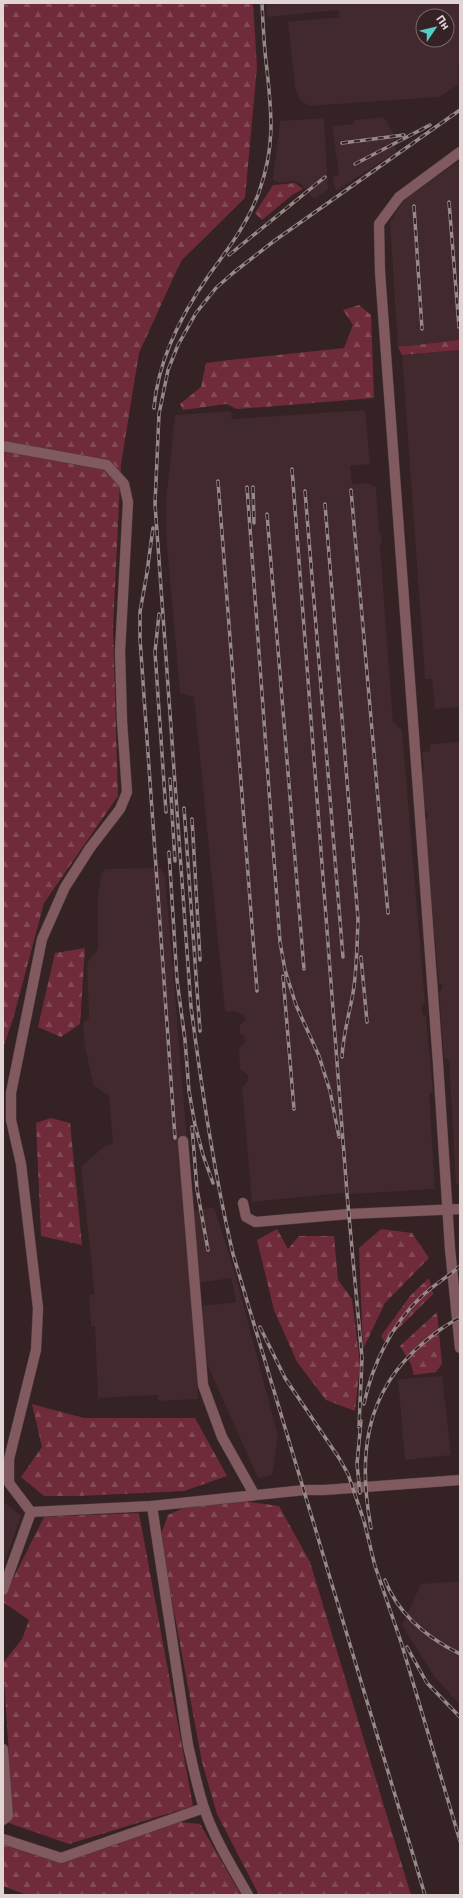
<svg xmlns="http://www.w3.org/2000/svg" width="463" height="1898" font-family="'IBM Plex Sans',sans-serif">
  <style>
    .built { fill: #41292d; fill-rule: evenodd }
    .forest { fill: url(#forest-firs) }
    .lines { fill: none; stroke-linecap: round; stroke-linejoin: round }
    .minor-casing { stroke: #503e40; stroke-width: 11 }
    .minor { stroke: #805a5f; stroke-width: 10 }
    .rail-casing { stroke: #97888a; stroke-width: 3.5 }
    .rail { stroke: #342224; stroke-width: 2; stroke-dasharray: 6; stroke-linecap: butt }
  </style>
  <defs>
    <pattern id="forest-firs" width="22" height="20" patternUnits="userSpaceOnUse"><rect width="22" height="20" fill="#6f2b39"/><path d="M5 1l3.5 6h-7zM16 11l3.5 6h-7z" fill="#834955"/></pattern>
  </defs>
  <rect width="100%" height="100%" fill="#342224"/>
  <g class="built">
    <path d="M266,3H460V64L458,65V85L439,97L309,106L300,100L295,88L288,22L339,17V10L267,17ZM423,16H447V40H423Z"/>
    <polygon points="384,117 393,133 396,152 336,191 332,177 339,175 332,126 354,124 354,120"/>
    <polygon points="324,118 328,190 314,199 303,186 295,181 280,183 273,180 280,121"/>
    <polygon points="460,160 460,340 398,347 390,222 403,201"/>
    <polygon points="460,350 460,707 435,709 432,679 425,679 402,355"/>
    <polygon points="365,410 370,464 350,466 352,484 367,483 376,487 379,533 382,537 380,546 393,722 402,730 425,1003 422,1005 422,1014 426,1016 433,1093 429,1093 435,1189 352,1194 342,1193 252,1202 242,1088 248,1080 248,1075 240,1069 239,1048 245,1042 244,1036 240,1034 240,1025 245,1020 244,1016 235,1011 225,1012 194,697 180,693 166,534 166,500 175,415 231,411 232,419"/>
    <polygon points="460,742 460,1184 456,1184 449,1060 444,1058 439,991 442,990 442,984 439,984 424,819 428,817 428,813 424,811 421,771 424,770 422,752 430,751 430,744"/>
    <polygon points="160,868 165,876 187,1140 192,1313 198,1399 158,1401 158,1395 98,1398 95,1326 91,1327 89,1295 94,1294 92,1268 81,1167 106,1145 113,1144 109,1096 93,1085 85,1047 83,1023 89,1018 87,963 98,949 98,899 101,874 106,869"/>
    <polygon points="214,1207 236,1277 278,1436 272,1475 258,1478 206,1362 202,1306 236,1302 231,1278 200,1283 194,1211"/>
    <polygon points="442,1376 451,1455 405,1460 398,1379"/>
    <polygon points="3,1501 21,1516 3,1567"/>
    <polygon points="460,1581 460,1705 434,1676 402,1625 421,1584"/>
  </g>
  <g class="forest">
    <polygon points="3,3 253,3 257,67 245,198 181,261 139,353 121,464 113,628 118,796 44,903 13,1019 3,1048"/>
    <polygon points="295,183 303,189 292,195 262,220 255,213 273,185"/>
    <polygon points="359,305 371,315 374,398 237,409 226,404 183,410 180,404 201,387 206,363 229,360 344,348 353,325 343,310"/>
    <polygon points="460,340 460,350 402,355 398,347"/>
    <polygon points="85,948 80,1024 61,1037 38,1027 55,953"/>
    <polygon points="51,1118 70,1123 82,1245 41,1236 36,1123"/>
    <polygon points="277,1229 288,1249 299,1236 334,1236 338,1280 352,1299 360,1364 355,1411 326,1400 297,1362 274,1310 257,1240"/>
    <polygon points="381,1229 412,1233 429,1258 385,1303 363,1349 359,1248"/>
    <polygon points="429,1278 433,1294 385,1342 381,1336 410,1296"/>
    <polygon points="437,1312 442,1364 436,1372 414,1375 411,1364 400,1346"/>
    <polygon points="32,1404 84,1418 195,1418 227,1476 184,1491 78,1496 44,1496 21,1477 42,1447"/>
    <polygon points="242,1501 279,1506 310,1562 411,1895 259,1895 217,1814 202,1762 160,1537 168,1515 185,1507"/>
    <polygon points="139,1513 193,1806 69,1844 3,1821 12,1803 3,1663 22,1639 29,1620 3,1602 3,1599 44,1517"/>
    <polygon points="179,1822 200,1824 241,1895 27,1895 3,1886 3,1844 60,1863"/>
  </g>
  <g class="lines">
    <g class="minor-casing">
      <g id="minor">
        <polyline points="460,152 399,197 379,224 380,272 438,1063 450,1249 460,1348"/>
        <polyline points="3,446 107,465 124,484 128,502 120,652 122,721 127,792 120,809 90,848 65,887 42,939 11,1093 11,1120 21,1164 38,1308 36,1350 9,1459 9,1483 31,1512 152,1506 305,1490 324,1490 460,1480"/>
        <polyline points="183,1141 203,1385 222,1437 254,1494"/>
        <polyline points="243,1203 246,1217 255,1222 349,1214 460,1209"/>
        <path d="M152,1506L188,1745C193,1766 197,1787 204,1808C214,1838 232,1867 248,1895"/>
        <polyline points="3,1590 31,1512"/>
        <polyline points="3,1749 8,1816 3,1820"/>
        <polyline points="3,1839 61,1858 204,1808"/>
      </g>
    </g>
    <use href="#minor" class="minor"/>
    <g class="rail-casing">
      <g id="rail">
        <polyline points="342,143 404,135"/>
        <polyline points="355,164 430,125"/>
        <polyline points="449,202 459,327"/>
        <polyline points="414,206 422,329"/>
        <polyline points="229,255 325,177"/>
        <path d="M154,408C158,359 181,315 209,275C228,249 248,223 259,192C275,147 272,116 267,70C264,48 263,25 262,3"/>
        <polyline points="292,469 347,1194 362,1358 359,1427"/>
        <polyline points="218,481 257,991"/>
        <polyline points="247,487 280,942 285,970 296,1005 319,1056 330,1091 339,1137"/>
        <polyline points="253,487 254,523"/>
        <polyline points="351,490 388,913"/>
        <polyline points="305,491 343,957"/>
        <path d="M325,504L358,919C357,944 357,969 353,993C349,1015 343,1035 342,1057"/>
        <polyline points="267,514 304,969"/>
        <polyline points="148,567 140,612 140,639 175,1138"/>
        <polyline points="147,572 153,528"/>
        <polyline points="159,614 155,652 166,812"/>
        <polyline points="170,779 175,861"/>
        <polyline points="184,808 200,1031"/>
        <polyline points="192,819 200,960"/>
        <polyline points="169,852 177,980 185,1040 189,1091 195,1125 203,1155 213,1183"/>
        <polyline points="361,957 367,1022"/>
        <polyline points="283,976 294,1109"/>
        <polyline points="192,1127 197,1189 208,1250"/>
        <polyline points="260,1327 285,1378 339,1458 348,1474 364,1521 375,1566 401,1642 460,1841"/>
        <path d="M364,1404C372,1365 392,1324 421,1297C433,1285 448,1277 460,1266"/>
        <polyline points="360,1493 357,1464 361,1421"/>
        <path d="M371,1528C358,1457 364,1393 422,1344C434,1334 446,1324 460,1318"/>
        <path d="M385,1580C398,1614 428,1638 460,1654"/>
        <polyline points="407,1647 427,1683 460,1717"/>
        <path d="M425,1895L233,1254C214,1173 202,1090 191,1007L155,504L159,414L168,370L178,345L196,313L216,288L233,273L274,241L460,110"/>
      </g>
    </g>
    <use href="#rail" class="rail"/>
  </g>
  <rect width="463" height="1898" fill="none" stroke="#e0d4d5" stroke-width="8"/>
  <g transform="translate(435 28) rotate(55)"><circle r="19" fill="#342224" stroke="#79696b"/>
  <path d="M0-3L7 15L0 10L-7 15Z" fill="#54cdc7"/>
  <text y="-6" font-size="11" font-weight="bold" text-anchor="middle" fill="#e0d4d5">Пн</text>
  </g>
</svg>
